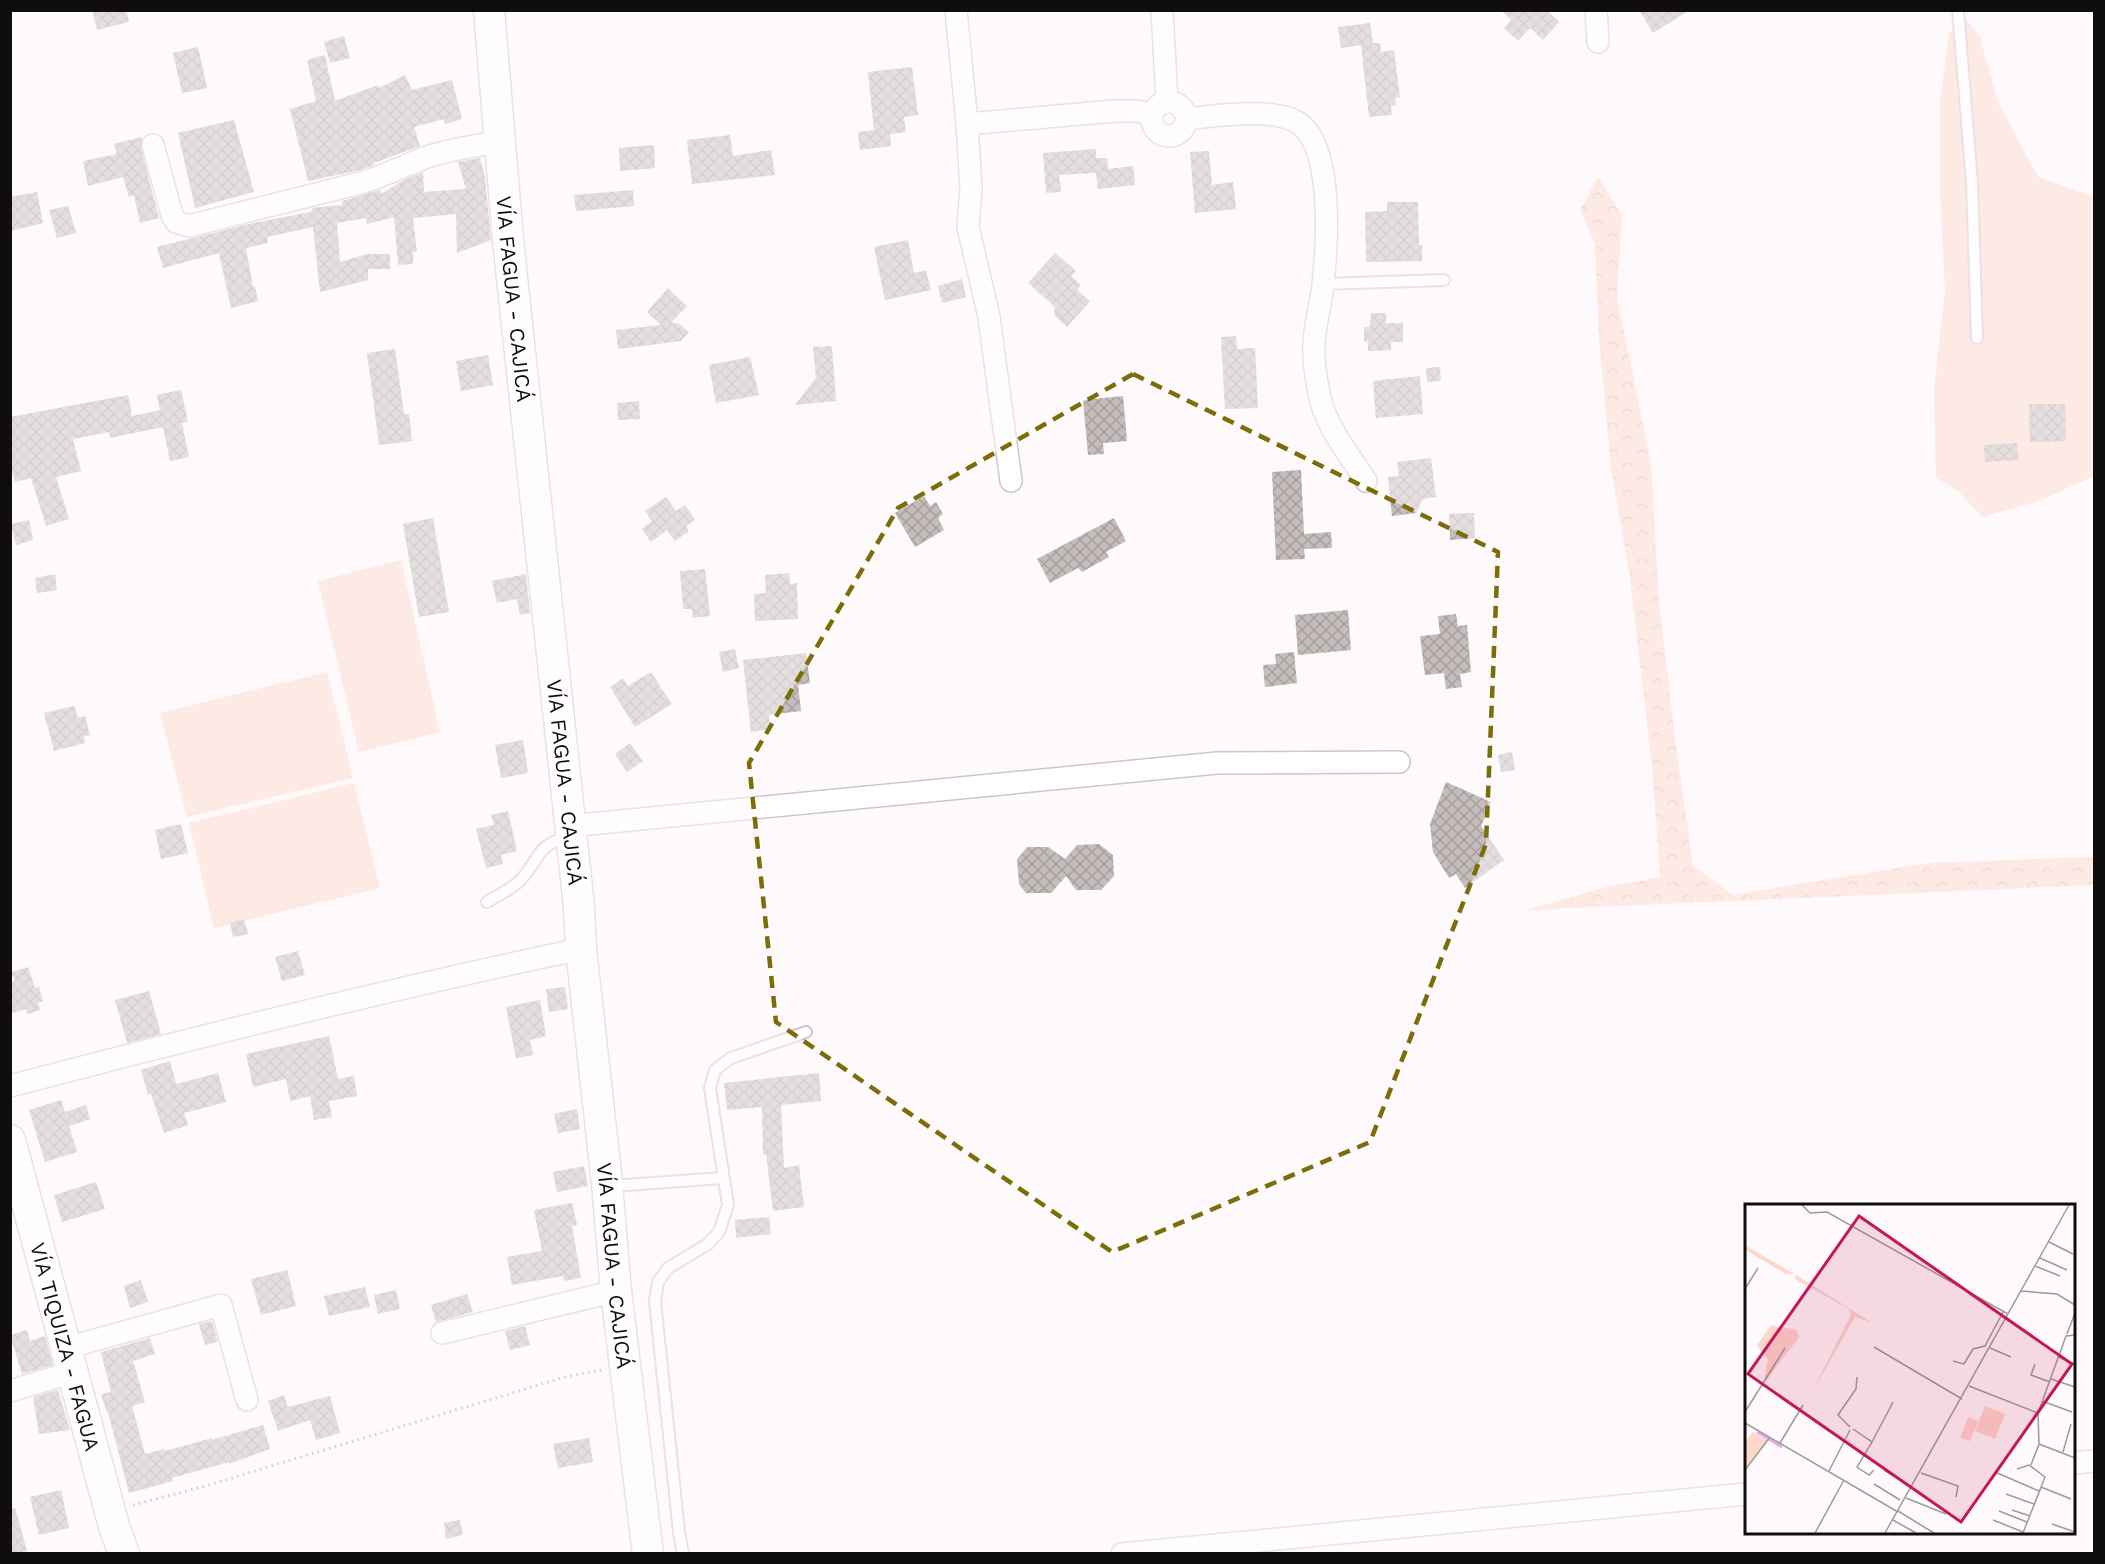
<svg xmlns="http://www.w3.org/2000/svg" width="2105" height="1564" font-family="'Work Sans',sans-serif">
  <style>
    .grass { fill: #fdd7ca }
    .forest { fill: url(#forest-crowns) }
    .building { fill: url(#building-cross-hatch) }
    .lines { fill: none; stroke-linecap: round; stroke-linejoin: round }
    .lane-casing { stroke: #cec6c8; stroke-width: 14 }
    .street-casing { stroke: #cec6c8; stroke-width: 24 }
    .secondary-casing { stroke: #cec6c8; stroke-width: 33 }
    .path { stroke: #9c9999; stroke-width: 3; stroke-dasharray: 1.5 4.5; stroke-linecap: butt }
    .lane { stroke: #fff; stroke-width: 10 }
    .street { stroke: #fff; stroke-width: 21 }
    .secondary { stroke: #fff; stroke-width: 30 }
    .marked { fill: none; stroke: #7b6d08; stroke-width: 4.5; stroke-dasharray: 12 8; stroke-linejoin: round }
    .labels { text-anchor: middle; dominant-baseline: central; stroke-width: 4.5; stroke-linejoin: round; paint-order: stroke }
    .street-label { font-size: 21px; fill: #0f0d0d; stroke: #fff }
    .inset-river { fill: none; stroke: #e1adec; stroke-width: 3 }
    .inset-road { fill: none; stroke: #9e9b9b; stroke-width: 1.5 }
    .view { fill: #c2185b; fill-opacity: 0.15; stroke: #c2185b; stroke-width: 3 }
    .inset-edge { fill: none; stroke: #0f0d0d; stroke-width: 3 }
  </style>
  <defs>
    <pattern id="forest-crowns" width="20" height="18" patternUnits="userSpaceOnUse" patternTransform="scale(1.5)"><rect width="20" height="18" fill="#fdd7ca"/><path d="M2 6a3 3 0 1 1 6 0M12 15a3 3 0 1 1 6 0" fill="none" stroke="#d8b7ac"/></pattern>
    <pattern id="building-cross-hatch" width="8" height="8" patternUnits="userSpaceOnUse" patternTransform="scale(1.5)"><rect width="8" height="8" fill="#c5bcbc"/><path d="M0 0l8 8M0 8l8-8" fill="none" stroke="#a8a0a0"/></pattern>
  </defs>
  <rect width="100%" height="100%" fill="#fef9fa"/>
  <g class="grass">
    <polygon points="1959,10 1980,37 1998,102 2038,177 2094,197 2094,476 2037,502 1982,517 1959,492 1936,477 1934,390 1945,290 1940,190 1940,103 1949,33 1959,30"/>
    <polygon points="401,560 440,732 359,752 318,581"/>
    <polygon points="327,672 353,778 187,817 160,713"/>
    <polygon points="354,783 380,888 214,928 189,823"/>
  </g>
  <polygon class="forest" points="1598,177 1622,215 1617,297 1651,463 1659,604 1676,746 1693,866 1733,895 1928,863 2094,857 2094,885 1527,910 1606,887 1660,877 1652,766 1630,578 1611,468 1599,338 1595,244 1580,210"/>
  <g class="building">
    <polygon points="92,10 126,10 129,22 97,30"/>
    <polygon points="1500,10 1546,10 1559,22 1543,40 1530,28 1518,41 1504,28 1511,20"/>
    <polygon points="1639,10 1690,10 1653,33"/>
    <polygon points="1370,23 1373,43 1380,43 1381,52 1394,50 1400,97 1395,98 1396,105 1391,106 1392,115 1369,117 1361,45 1341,48 1338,27"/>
    <polygon points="344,36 350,58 330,63 324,42"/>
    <polygon points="198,47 207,88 182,93 173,53"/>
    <polygon points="325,55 335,101 378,85 379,88 405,75 412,90 452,80 462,119 445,124 444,119 414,127 420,146 374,163 374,165 360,170 308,181 290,109 316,101 307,60"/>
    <polygon points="912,67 918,115 904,117 906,132 890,134 891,146 860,150 858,132 874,130 868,72"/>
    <polygon points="234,120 254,192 195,208 178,133"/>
    <polygon points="730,135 733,156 771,150 775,175 692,184 687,140"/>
    <polygon points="142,137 141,148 159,218 140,223 134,195 129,197 123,177 88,186 83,161 117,154 114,144"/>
    <polygon points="654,145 655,168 620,171 619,148"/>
    <polygon points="1096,149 1096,158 1107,158 1108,169 1133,166 1135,185 1098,189 1096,173 1059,175 1061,192 1046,193 1043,153"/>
    <polygon points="1209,151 1212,185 1233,182 1236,209 1195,213 1190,152"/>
    <polygon points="480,158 485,177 491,240 457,253 456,214 413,218 417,252 413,252 413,264 398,265 394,217 367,224 366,218 337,223 340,262 367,254 390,254 390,269 368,269 368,280 320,292 313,227 267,237 268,243 246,248 253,287 255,287 258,301 231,308 219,253 163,268 157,247 249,224 311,212 312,208 342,205 342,201 380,190 381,194 404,180 423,172 424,192 466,189 458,162"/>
    <polygon points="633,190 634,206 576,211 574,195"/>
    <polygon points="37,192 43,223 10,231 10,197"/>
    <polygon points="1387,202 1418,202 1419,245 1422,245 1422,261 1366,262 1365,212 1387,211"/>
    <polygon points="68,206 76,233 57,238 49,210"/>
    <polygon points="908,240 914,273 926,270 931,290 885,300 874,247"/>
    <polygon points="1055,253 1076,271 1071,276 1081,285 1077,290 1090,301 1067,327 1055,316 1054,306 1028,283"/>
    <polygon points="962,279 966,297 942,303 938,286"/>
    <polygon points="668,288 687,306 671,323 678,323 689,332 681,341 618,349 616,330 661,325 647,312"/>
    <polygon points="1371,313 1386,313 1386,323 1403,323 1403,342 1391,342 1391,350 1368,351 1368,342 1364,342 1364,327 1370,327"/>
    <polygon points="1236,336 1237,349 1255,348 1258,408 1225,409 1221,337"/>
    <polygon points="832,346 836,401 795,405 816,378 813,347"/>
    <polygon points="395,349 404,414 409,414 412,441 379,445 367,353"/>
    <polygon points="488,355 493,385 461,391 456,361"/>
    <polygon points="750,357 759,395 716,403 709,365"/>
    <polygon points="1440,367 1441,381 1427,382 1426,368"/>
    <polygon points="1420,376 1423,414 1376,418 1373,381"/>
    <polygon points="181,390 188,422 182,423 189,457 170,461 163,427 110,438 109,432 73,439 81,471 56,477 69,519 46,526 31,478 15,482 10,462 10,417 128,395 132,416 160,410 157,395"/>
    <polygon points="1123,396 1127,441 1103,443 1104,454 1088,455 1083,400"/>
    <polygon points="639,401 640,419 618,420 617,403"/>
    <polygon points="2029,404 2065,404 2066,441 2030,442"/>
    <polygon points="2017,443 2018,460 1985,462 1984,445"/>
    <polygon points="1431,458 1436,497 1423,499 1416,513 1392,516 1388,477 1399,476 1397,462"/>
    <polygon points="1301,470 1304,534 1331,532 1332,548 1304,549 1305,559 1276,560 1272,472"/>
    <polygon points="924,496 930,506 936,502 943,514 938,518 944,530 915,547 895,513"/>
    <polygon points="666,497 676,511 685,505 695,520 686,526 689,531 675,541 667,530 651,542 642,529 652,521 645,511"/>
    <polygon points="1474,513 1475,538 1450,540 1449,514"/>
    <polygon points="433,518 449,612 419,617 403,524"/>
    <polygon points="1114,518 1126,541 1106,552 1109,557 1082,572 1078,568 1050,583 1037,559"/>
    <polygon points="29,520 33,540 16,545 11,524"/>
    <polygon points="705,569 710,616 693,618 692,609 683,609 680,571"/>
    <polygon points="789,573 790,584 797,583 798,619 755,621 754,594 766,593 765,575"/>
    <polygon points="55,574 57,590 37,593 35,578"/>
    <polygon points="526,574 530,613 520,615 517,599 497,603 492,581"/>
    <polygon points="1348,610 1351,650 1298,655 1295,615"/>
    <polygon points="1456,614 1458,626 1467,625 1471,672 1460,674 1462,687 1446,689 1444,673 1425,675 1420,636 1440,634 1438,616"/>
    <polygon points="735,649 739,668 723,672 719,652"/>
    <polygon points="1294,652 1297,683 1265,687 1263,665 1276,664 1275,654"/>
    <polygon points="806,653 810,683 798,685 801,711 769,715 770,729 751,732 743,660"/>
    <polygon points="651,672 672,704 635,727 610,687 623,678 628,686"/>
    <polygon points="74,706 78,718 85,716 90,735 84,736 85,743 54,751 44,713"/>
    <polygon points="523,740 528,773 501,778 495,745"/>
    <polygon points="630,743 643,761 627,772 615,754"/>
    <polygon points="1512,752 1515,770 1501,772 1498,755"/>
    <polygon points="1446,782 1491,802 1481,826 1504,860 1465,888 1456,874 1449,878 1433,852 1430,824"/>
    <polygon points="508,811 517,851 501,855 503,864 486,868 476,829 494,825 491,815"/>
    <polygon points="181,824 188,853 161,859 155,830"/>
    <polygon points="1099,844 1113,855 1114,876 1101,890 1076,890 1066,876 1051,893 1026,893 1019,884 1017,859 1027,847 1048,847 1065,859 1077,845"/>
    <polygon points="244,919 248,934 233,937 230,923"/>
    <polygon points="298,951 305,975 282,981 275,957"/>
    <polygon points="28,967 35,988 39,987 43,1001 38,1003 40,1010 28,1014 26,1009 10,1014 10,983 15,981 11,972"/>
    <polygon points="565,987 568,1009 549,1012 546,989"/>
    <polygon points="149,991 161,1034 127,1043 115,1000"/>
    <polygon points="540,1000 546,1036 530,1040 533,1055 516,1058 506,1007"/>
    <polygon points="329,1036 338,1079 354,1076 357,1096 329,1101 332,1117 314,1120 310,1096 290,1101 286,1079 253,1087 246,1054"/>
    <polygon points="170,1061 176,1084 218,1073 226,1102 184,1113 188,1125 164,1133 151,1094 148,1095 141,1070"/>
    <polygon points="819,1073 821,1101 781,1105 784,1168 799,1165 804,1207 773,1211 766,1154 763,1155 762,1107 727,1110 724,1083"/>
    <polygon points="61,1100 65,1112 86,1105 90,1119 69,1126 77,1152 45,1162 29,1110"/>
    <polygon points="577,1109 580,1129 558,1133 554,1114"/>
    <polygon points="584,1166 588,1186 557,1192 553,1172"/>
    <polygon points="96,1182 105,1209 62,1222 54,1195"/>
    <polygon points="572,1203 577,1225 572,1226 581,1278 564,1281 563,1276 512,1285 507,1257 542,1251 534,1210"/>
    <polygon points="769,1217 771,1234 736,1238 735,1220"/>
    <polygon points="287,1270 296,1306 261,1315 251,1279"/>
    <polygon points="141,1280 148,1302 130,1308 124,1286"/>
    <polygon points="365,1287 370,1307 329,1316 324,1296"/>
    <polygon points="396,1290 400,1309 378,1314 374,1295"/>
    <polygon points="467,1294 473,1312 436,1322 431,1305"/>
    <polygon points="212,1321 218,1342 205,1345 199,1324"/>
    <polygon points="525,1326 530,1345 510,1350 505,1331"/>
    <polygon points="27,1330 30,1341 45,1336 53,1365 22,1374 10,1335"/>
    <polygon points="150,1338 155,1354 133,1361 145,1402 132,1406 145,1454 165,1449 165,1451 212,1438 212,1440 263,1425 270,1449 229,1464 229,1462 172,1478 173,1481 129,1493 108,1412 107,1413 101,1394 111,1392 101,1352"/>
    <polygon points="58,1390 70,1430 39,1434 33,1397"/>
    <polygon points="284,1395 288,1407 330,1396 340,1433 316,1440 310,1420 278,1431 268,1401"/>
    <polygon points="589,1438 593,1462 558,1468 553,1444"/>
    <polygon points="61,1490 69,1528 39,1535 30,1497"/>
    <polygon points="15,1508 27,1551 10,1554 10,1509"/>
    <polygon points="460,1520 463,1535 446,1539 444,1523"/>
  </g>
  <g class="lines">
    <g class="lane-casing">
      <g id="lane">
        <polyline points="1958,10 1972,182 1977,338"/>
        <polyline points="1323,284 1444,280"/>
        <path d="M487,902C496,896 508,891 516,884C539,866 533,843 569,838"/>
        <polyline points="610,1183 626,1185 723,1178"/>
        <polyline points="683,1554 679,1532 655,1301 658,1282 668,1268 708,1244 719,1232 728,1205 710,1088 715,1070 731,1058 806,1032"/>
      </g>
    </g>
    <g class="street-casing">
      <g id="street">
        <polyline points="956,10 967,124 1114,111 1137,111 1152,114"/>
        <polyline points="1162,10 1167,102"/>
        <polyline points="1596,10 1598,42"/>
        <circle cx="1169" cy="119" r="17"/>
        <path d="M1187,119C1214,116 1270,108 1295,121C1335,141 1327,247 1323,285C1321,304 1315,324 1314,343C1313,359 1316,378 1319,393C1325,426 1349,454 1366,481"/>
        <polyline points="967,124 971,189 968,227 989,317 1011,481"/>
        <path d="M153,145L172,215L176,222L189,226L364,182C387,175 407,164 430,156C452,149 476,146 499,142"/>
        <polyline points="569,826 1217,763 1399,762"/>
        <path d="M10,1086C200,1036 389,989 581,949"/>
        <polyline points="442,1333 616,1291"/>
        <polyline points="66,1348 221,1305 247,1400"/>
        <polyline points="10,1391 73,1372"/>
        <polyline points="2074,1463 2094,1461"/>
        <polyline points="1122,1554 1746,1494"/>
      </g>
    </g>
    <g class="secondary-casing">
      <g id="secondary">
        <path id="s1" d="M489,10L508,240L579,907L581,949L607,1183L616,1291L648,1554"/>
        <path id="s2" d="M10,1140L114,1526L124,1554"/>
      </g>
    </g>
    <polyline class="path" points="133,1505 205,1486 565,1377 602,1370"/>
    <use href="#lane" class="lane"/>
    <use href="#street" class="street"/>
    <use href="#secondary" class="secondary"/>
  </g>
  <path d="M0 0H2105V1564H0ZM1133,374L1498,552L1486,844L1370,1142L1112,1252L776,1022L749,763L898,508Z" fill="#fef9fa" fill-opacity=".55" fill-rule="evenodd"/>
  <path class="marked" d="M1133,374L1498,552L1486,844L1370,1142L1112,1252L776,1022L749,763L898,508Z"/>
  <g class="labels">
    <g class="street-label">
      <text stroke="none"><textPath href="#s1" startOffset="290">VÍA FAGUA - CAJICÁ</textPath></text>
      <text stroke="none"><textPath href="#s1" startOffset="776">VÍA FAGUA - CAJICÁ</textPath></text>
      <text stroke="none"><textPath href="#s1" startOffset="1262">VÍA FAGUA - CAJICÁ</textPath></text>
      <text stroke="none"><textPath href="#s2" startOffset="214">VÍA TIQUIZA - FAGUA</textPath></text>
    </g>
  </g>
  <g transform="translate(1745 1204)">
    <rect width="330" height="330" fill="#fef9fa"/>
    <path d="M26,121L52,126L54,133L21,177L19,175L23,156L12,141ZM240,202L260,210L250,235L230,227ZM223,213L233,217L225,237L215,234ZM8,228L23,237L0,266V238Z" fill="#fdd7ca"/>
    <path d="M0,39L3,43L49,70H41L7,50L0,45ZM51,71L126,118L110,113L67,188L106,111L104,105L50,75Z" fill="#fdd7ca"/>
    <path class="inset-river" d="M12,228L37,243"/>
    <path class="inset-road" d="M57,1L65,9L82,8L263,110M304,38L328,50M295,54L322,66M290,62L315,72M0,85L13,64M276,87L312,90L330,101M322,130L330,109M129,143L217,195M245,144L266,153M313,153L330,160M208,157L219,160L228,145L240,142L258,108M290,160L286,171L305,178M306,175L330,183M224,182L293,209M297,197L327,208M0,208L40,144M0,219L153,308M105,223L93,211L111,185L112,173M108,225L127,238L112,263L124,271L129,266M127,238L148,198M35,239L58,201M294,240L330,254M318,248L326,220M286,261L294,240L293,209L321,132L330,131M272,265L284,261L300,273L278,329M0,266L25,233M139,266L167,283M84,267L105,226M250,268L294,287M176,269L213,282L211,293M129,280L155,296M296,283L326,295M261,290L289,300M161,294L201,310M267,306L285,312M153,307L189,329M254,307L282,318M148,316L171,329M248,316L278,328M307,320L330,328M70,329L99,276M140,329L324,1"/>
    <path class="view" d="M114,12L327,160L216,318L3,170Z"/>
    <rect width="330" height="330" class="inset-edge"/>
  </g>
  <rect width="2105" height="1564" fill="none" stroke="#0f0d0d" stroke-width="24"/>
</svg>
